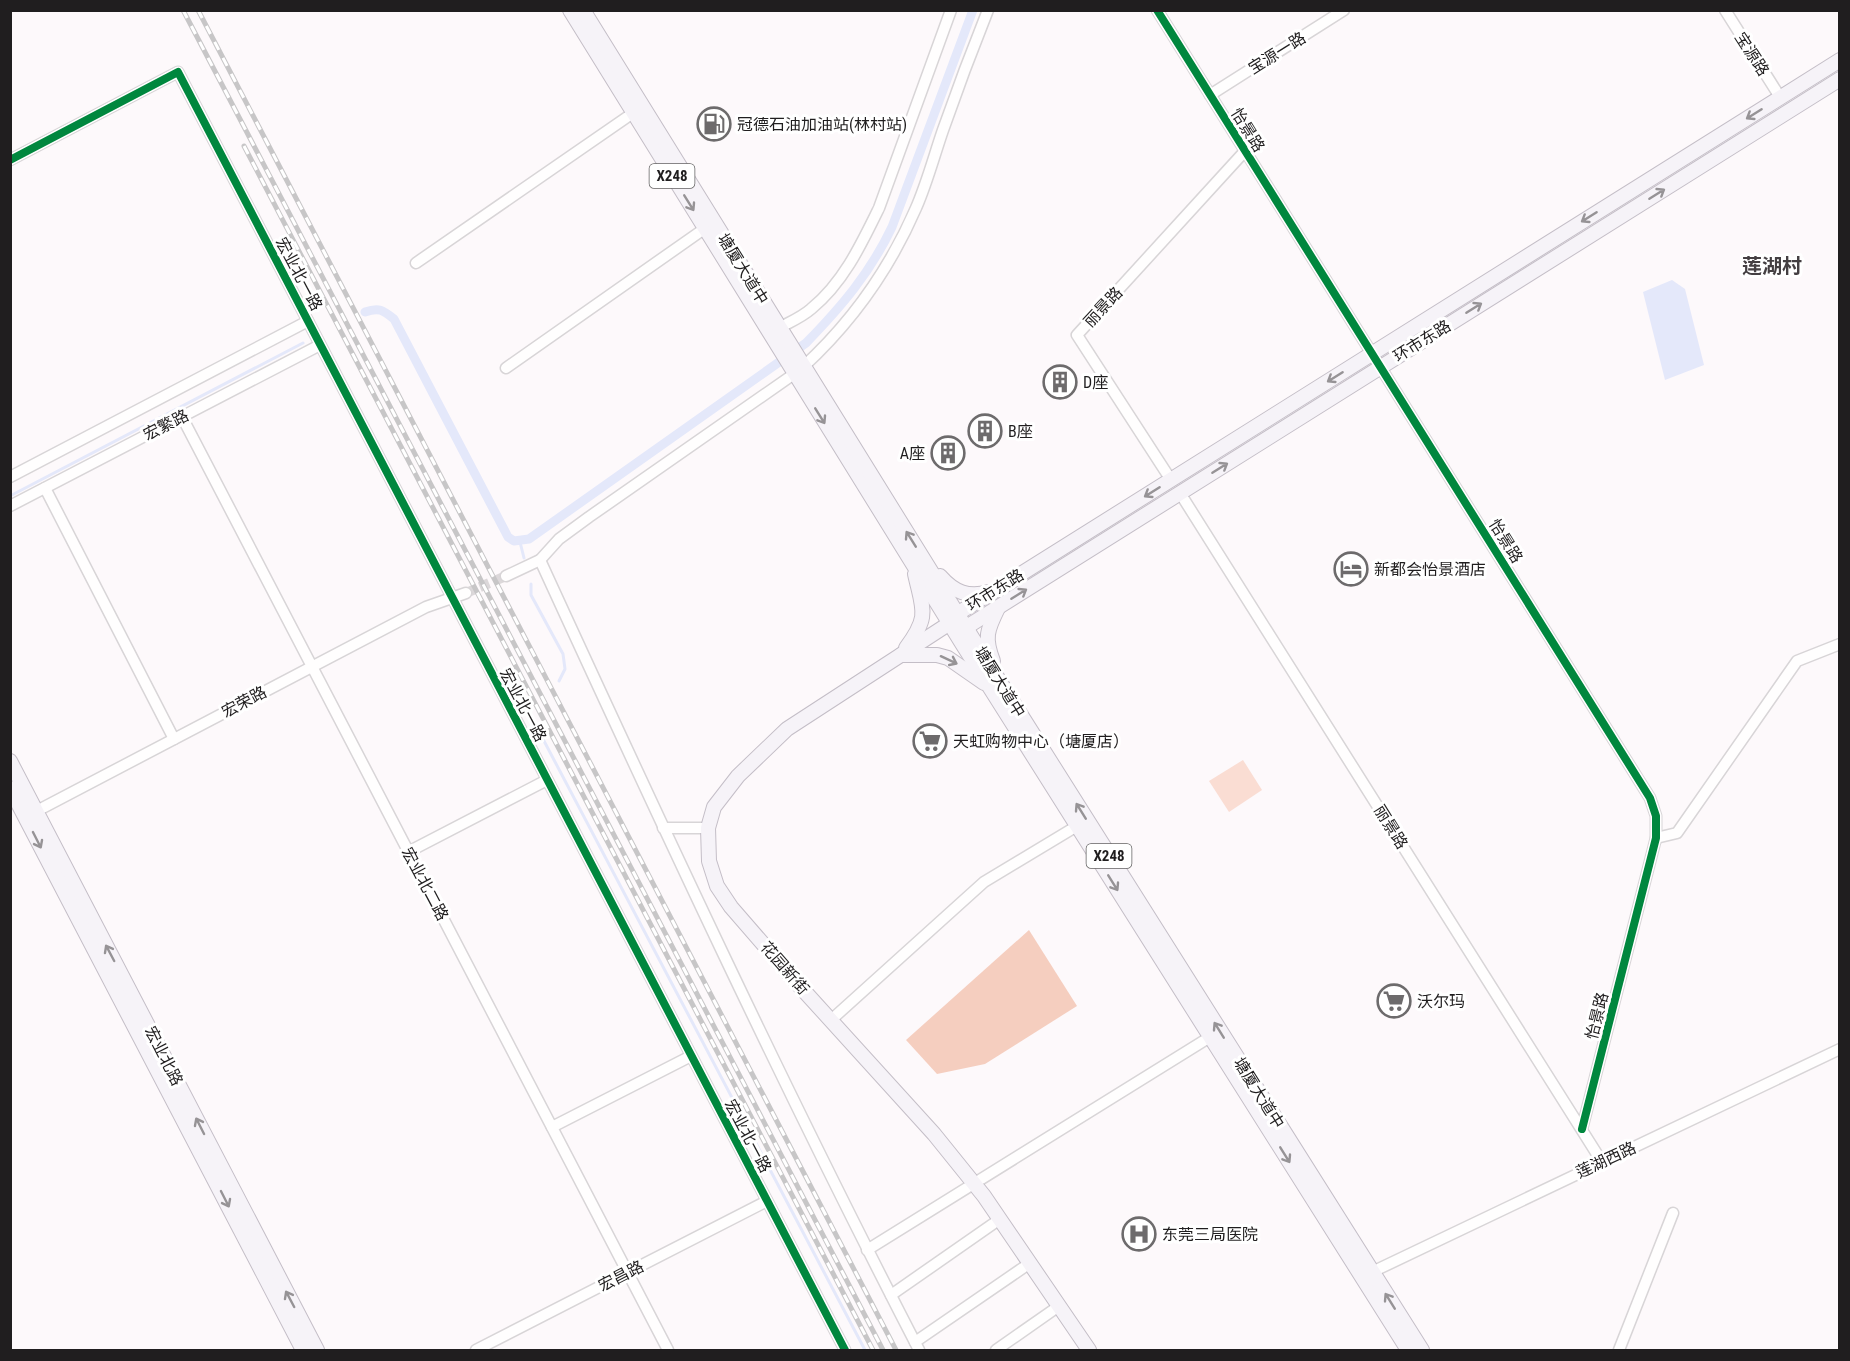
<svg xmlns="http://www.w3.org/2000/svg" width="1850" height="1361" font-family="'Roboto Condensed','Noto Sans SC',sans-serif">
  <style>
    .green { fill: #faddd3 }
    .forest { fill: #f5cebf }
    .water { fill: #e4e8fa }
    .lines { fill: none; stroke-linecap: round; stroke-linejoin: round }
    .stream { stroke: #e4e8fa; stroke-width: 3 }
    .canal { stroke: #e4e8fa; stroke-width: 9 }
    .minor-tunnel { stroke: #dcd8da; stroke-width: 10; stroke-dasharray: 10 5; stroke-linecap: butt }
    .minor-casing { stroke: #d8d5d7; stroke-width: 13 }
    .major-casing { stroke: #c4bec7; stroke-width: 16 }
    .minor { stroke: #fffefe; stroke-width: 10 }
    .major { stroke: #f6f3f8; stroke-width: 14 }
    .rail-casing { stroke: #c7c6c7; stroke-width: 5 }
    .rail { stroke: #fff; stroke-width: 3; stroke-dasharray: 9; stroke-linecap: butt }
    .cycleway-casing { stroke: #fff; stroke-width: 11 }
    .cycleway { stroke: #00873e; stroke-width: 8 }
    .oneway { stroke: #969396 }
    .labels { text-anchor: middle; dominant-baseline: central; stroke-width: 6; stroke-linejoin: round; paint-order: stroke }
    .shield { fill: #fff; stroke: #636262; stroke-width: 1.5 }
    .shield-label { font-size: 15px; font-weight: bold; fill: #201e1f }
    .street-label { font-size: 16px; fill: #201e1f; stroke: #fff }
    .poi-label { font-size: 16px; fill: #201e1f; stroke: #fff; text-anchor: start }
    .quarter-label { font-size: 20px; font-weight: bold; fill: #443f42; stroke: #fff }
  </style>
  <rect width="100%" height="100%" fill="#fdf9fb"/>
  <polygon class="green" points="1243,760 1262,790 1229,812 1209,781"/>
  <polygon class="forest" points="1029,930 1077,1006 985,1064 937,1074 906,1040"/>
  <polygon class="water" points="1672,280 1685,289 1704,365 1665,380 1643,292"/>
  <g class="lines">
    <g class="stream">
      <polyline points="10,496 303,343"/>
      <polyline points="520,542 524,558"/>
      <polyline points="531,584 531,595 563,654 565,669 559,681"/>
      <polyline points="524,703 865,1350"/>
    </g>
    <path class="canal" d="M365,312C379,307 383,310 394,319L508,537L514,541L529,539L806,343C842,306 870,273 892,227L973,10"/>
    <polyline class="minor-tunnel" points="466,593 506,576"/>
    <g class="minor-casing">
      <g id="minor">
        <polyline points="1157,10 1650,798 1656,816 1656,838 1582,1129"/>
        <polyline points="1725,10 1780,97"/>
        <polyline points="1210,95 1344,10"/>
        <polyline points="10,160 178,72 845,1350"/>
        <polyline points="416,263 633,113"/>
        <path d="M779,328C790,322 802,317 811,309C843,283 861,245 879,208L951,10"/>
        <path d="M803,367C852,322 890,268 916,208C927,183 934,156 943,130C957,90 972,50 988,10"/>
        <polyline points="506,368 704,229"/>
        <polyline points="182,417 668,1350"/>
        <polyline points="10,477 308,321"/>
        <polyline points="1171,480 1077,335 1245,151"/>
        <polyline points="45,488 174,739"/>
        <polyline points="1180,493 1602,1162"/>
        <polyline points="10,506 320,345"/>
        <path d="M540,560C662,826 785,1091 919,1350"/>
        <polyline points="506,576 540,560 559,539 589,517 794,374"/>
        <polyline points="31,814 426,607 466,593"/>
        <polyline points="663,828 708,828"/>
        <polyline points="1656,838 1677,833 1797,661 1840,644"/>
        <polyline points="408,852 547,780"/>
        <polyline points="831,1020 984,882 1077,826"/>
        <polyline points="552,1127 691,1056"/>
        <polyline points="867,1250 1210,1037"/>
        <polyline points="1372,1272 1840,1049"/>
        <polyline points="891,1295 1000,1219"/>
        <polyline points="915,1342 1030,1263"/>
        <polyline points="476,1350 767,1201"/>
        <polyline points="996,1350 1059,1306"/>
        <polyline points="1619,1350 1673,1213"/>
      </g>
    </g>
    <g class="major-casing">
      <g id="major">
        <polyline points="570,10 963,645 1408,1350"/>
        <polyline points="583,10 973,639 1422,1350"/>
        <path d="M940,576C954,592 968,598 989,592"/>
        <polyline points="958,625 966,628 973,623 1840,79"/>
        <path d="M906,648C930,616 923,610 915,574"/>
        <polyline points="901,655 937,655 948,658 984,683"/>
        <path d="M993,661C984,638 987,630 998,608"/>
        <polyline points="10,761 317,1350"/>
        <polyline points="10,788 303,1350"/>
        <polyline points="1089,1350 984,1196 934,1134 796,982 731,907 717,886 709,861 708,828 714,807 738,776 787,729 950,623 957,614 1840,60"/>
      </g>
    </g>
    <use href="#minor" class="minor"/>
    <use href="#major" class="major"/>
    <g class="rail-casing">
      <g id="rail">
        <polyline points="183,10 883,1350"/>
        <polyline points="198,10 896,1350"/>
        <polyline points="244,146 873,1350"/>
      </g>
    </g>
    <use href="#rail" class="rail"/>
    <g class="cycleway-casing">
      <g id="cycleway">
        <polyline points="1157,10 1650,798 1656,816 1656,838 1582,1129"/>
        <polyline points="10,160 178,72 845,1350"/>
      </g>
    </g>
    <use href="#cycleway" class="cycleway"/>
  </g>
  <defs><path id="oneway-shaft" d="M-6 0H5M1.5-3L5.5 0L1.5 3" fill="none" stroke-width="1.6" stroke-linecap="round" stroke-linejoin="round" transform="scale(1.5)"/></defs>
  <g class="oneway">
    <use href="#oneway-shaft" transform="translate(1754 114) rotate(148)"/>
    <use href="#oneway-shaft" transform="translate(1657 194) rotate(-32)"/>
    <use href="#oneway-shaft" transform="translate(689 203) rotate(58)"/>
    <use href="#oneway-shaft" transform="translate(1589 217) rotate(148)"/>
    <use href="#oneway-shaft" transform="translate(1474 308) rotate(-32)"/>
    <use href="#oneway-shaft" transform="translate(1335 377) rotate(148)"/>
    <use href="#oneway-shaft" transform="translate(820 416) rotate(58)"/>
    <use href="#oneway-shaft" transform="translate(1220 468) rotate(-32)"/>
    <use href="#oneway-shaft" transform="translate(1152 492) rotate(148)"/>
    <use href="#oneway-shaft" transform="translate(911 539) rotate(-122)"/>
    <use href="#oneway-shaft" transform="translate(1019 594) rotate(-32)"/>
    <use href="#oneway-shaft" transform="translate(949 660) rotate(25)"/>
    <use href="#oneway-shaft" transform="translate(1081 811) rotate(-122)"/>
    <use href="#oneway-shaft" transform="translate(37 840) rotate(63)"/>
    <use href="#oneway-shaft" transform="translate(1113 883) rotate(58)"/>
    <use href="#oneway-shaft" transform="translate(110 953) rotate(-118)"/>
    <use href="#oneway-shaft" transform="translate(1219 1030) rotate(-122)"/>
    <use href="#oneway-shaft" transform="translate(200 1126) rotate(-117)"/>
    <use href="#oneway-shaft" transform="translate(1285 1155) rotate(58)"/>
    <use href="#oneway-shaft" transform="translate(225 1199) rotate(63)"/>
    <use href="#oneway-shaft" transform="translate(290 1299) rotate(-118)"/>
    <use href="#oneway-shaft" transform="translate(1390 1301) rotate(-122)"/>
  </g>
  <defs>
    <g id="fuel-ring" transform="scale(1.725)"><circle r="9.5" fill="#fff" stroke="#6d6b6c" stroke-width="1.5"/><path d="M-5.5-6h7V0h2V4h1.3V-2.5L3-4.5l.8-.8L6-3V5H2.5V1h-1V6h-7ZM-4.2-4.7v3.2H.2V-4.7Z" fill="#6d6b6c"/></g>
    <g id="building-ring" transform="scale(1.725)"><circle r="9.5" fill="#fff" stroke="#6d6b6c" stroke-width="1.5"/><path d="M-4-6H4V6H1V3H-1V6H-4ZM-2.5-4.3h1.7v1.8h-1.7ZM.8-4.3h1.7v1.8H.8ZM-2.5-1h1.7V.8h-1.7ZM.8-1h1.7V.8H.8Z" fill="#6d6b6c"/></g>
    <g id="hotel-ring" transform="scale(1.725)"><circle r="9.5" fill="#fff" stroke="#6d6b6c" stroke-width="1.5"/><path d="M-6-4.5h1.5V1H6V5H4.5V3h-9V5H-6ZM-4 0a1.8 1.8 0 1 1 3.6 0ZM.5 0V-2.5h3Q6-2.5 6 0Z" fill="#6d6b6c"/></g>
    <g id="supermarket-ring" transform="scale(1.725)"><circle r="9.5" fill="#fff" stroke="#6d6b6c" stroke-width="1.5"/><path d="M-6-5.5h2.5l.6 2H6L4.5 2H-2.5L-4.4-4H-6ZM-1.5 3.2a1.3 1.3 0 1 0 .1 0ZM3 3.2a1.3 1.3 0 1 0 .1 0Z" fill="#6d6b6c"/></g>
    <g id="hospital-ring" transform="scale(1.725)"><circle r="9.5" fill="#fff" stroke="#6d6b6c" stroke-width="1.5"/><path d="M-5-5h3v3.5h4V-5h3V5h-3V1.5h-4V5h-3Z" fill="#6d6b6c"/></g>
  </defs>
  <g fill-rule="evenodd">
    <use href="#fuel-ring" x="714" y="124"/>
    <use href="#building-ring" x="1060" y="382"/>
    <use href="#building-ring" x="985" y="431"/>
    <use href="#building-ring" x="948" y="453"/>
    <use href="#hotel-ring" x="1351" y="569"/>
    <use href="#supermarket-ring" x="930" y="741"/>
    <use href="#supermarket-ring" x="1394" y="1001"/>
    <use href="#hospital-ring" x="1139" y="1234"/>
  </g>
  <g class="labels">
    <g class="shield">
      <rect x="649.5" y="164" width="45" height="24" rx="4.5"/>
      <rect x="1086.5" y="844" width="45" height="24" rx="4.5"/>
    </g>
    <g class="shield-label">
      <text x="672" y="176">X248</text>
      <text x="1109" y="856">X248</text>
    </g>
    <g class="street-label">
      <text transform="translate(1277 53) rotate(-32)">宝源一路</text>
      <text transform="translate(1752 54) rotate(57)">宝源路</text>
      <text transform="translate(1248 130) rotate(58)">怡景路</text>
      <text transform="translate(743 269) rotate(58)">塘厦大道中</text>
      <text transform="translate(299 274) rotate(62)">宏业北一路</text>
      <text transform="translate(1103 307) rotate(-47)">丽景路</text>
      <text transform="translate(1422 341) rotate(-32)">环市东路</text>
      <text transform="translate(166 425) rotate(-27)">宏繁路</text>
      <text transform="translate(1506 541) rotate(58)">怡景路</text>
      <text transform="translate(995 590) rotate(-32)">环市东路</text>
      <text transform="translate(1000 682) rotate(58)">塘厦大道中</text>
      <text transform="translate(244 702) rotate(-28)">宏荣路</text>
      <text transform="translate(523 705) rotate(62)">宏业北一路</text>
      <text transform="translate(1391 827) rotate(58)">丽景路</text>
      <text transform="translate(425 884) rotate(62)">宏业北二路</text>
      <text transform="translate(785 968) rotate(49)">花园新街</text>
      <text transform="translate(1597 1016) rotate(-76)">怡景路</text>
      <text transform="translate(164 1056) rotate(63)">宏业北路</text>
      <text transform="translate(1259 1093) rotate(58)">塘厦大道中</text>
      <text transform="translate(748 1136) rotate(62)">宏业北一路</text>
      <text transform="translate(1606 1160) rotate(-25)">莲湖西路</text>
      <text transform="translate(621 1276) rotate(-27)">宏昌路</text>
    </g>
    <g class="poi-label">
      <text x="737" y="124">冠德石油加油站(林村站)</text>
      <text x="1083" y="382">D座</text>
      <text x="1008" y="431">B座</text>
      <text x="925" y="453" text-anchor="end">A座</text>
      <text x="1374" y="569">新都会怡景酒店</text>
      <text x="953" y="741">天虹购物中心（塘厦店）</text>
      <text x="1417" y="1001">沃尔玛</text>
      <text x="1162" y="1234">东莞三局医院</text>
    </g>
    <g class="quarter-label">
      <text x="1772" y="266">莲湖村</text>
    </g>
  </g>
  <rect width="1850" height="1361" fill="none" stroke="#201e1f" stroke-width="24"/>
</svg>
